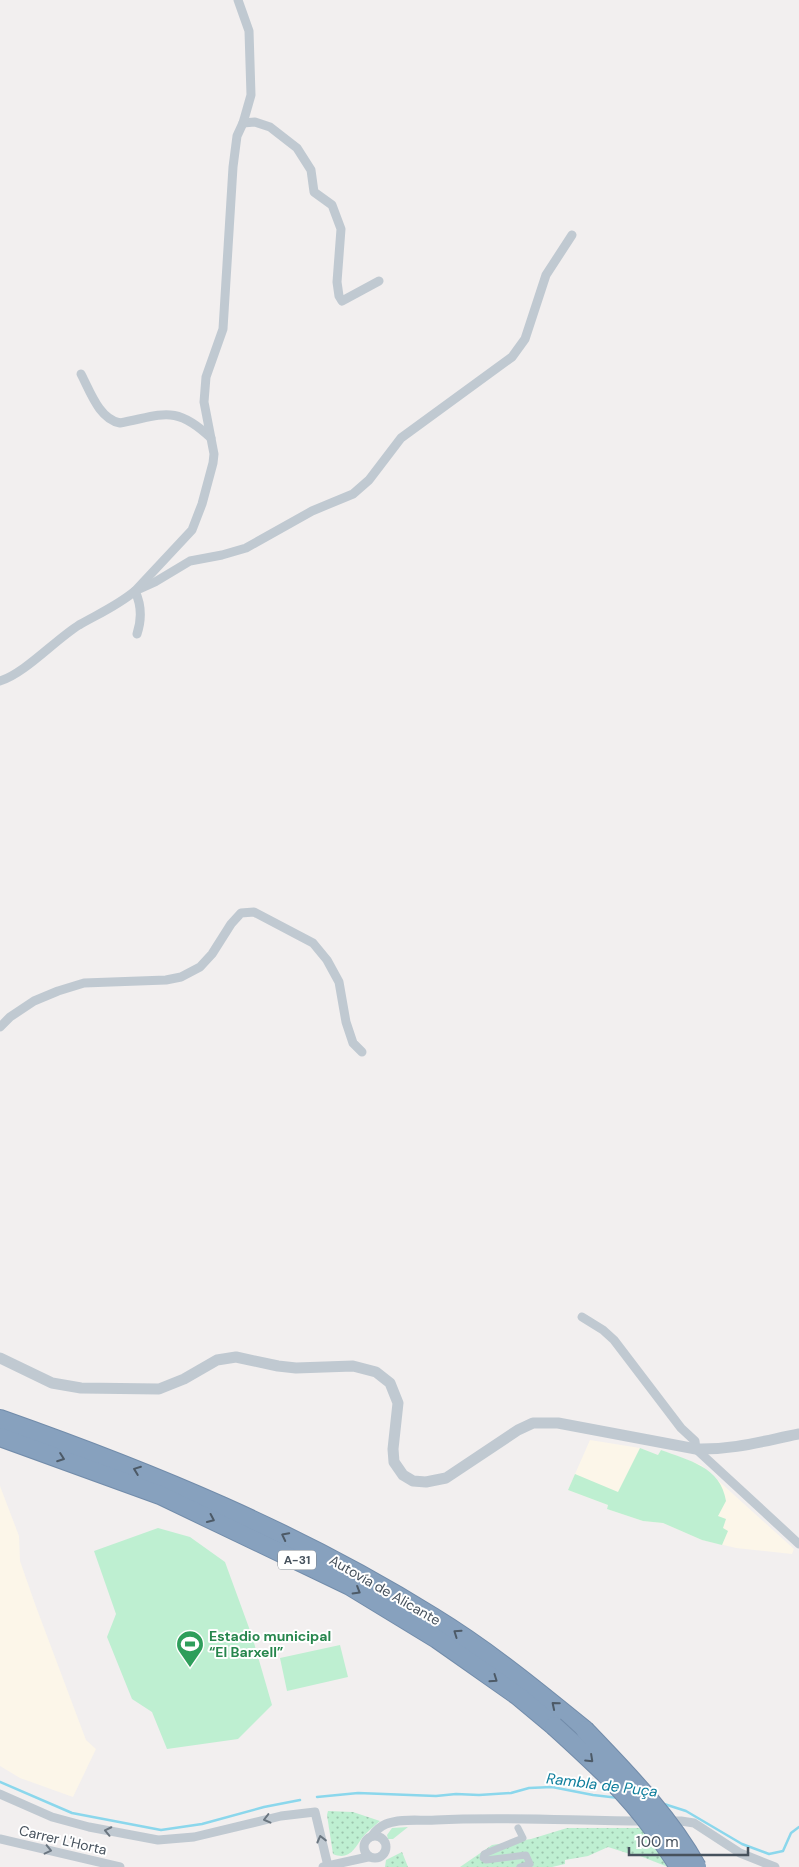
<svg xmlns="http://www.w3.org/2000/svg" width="799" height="1867" font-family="'DM Sans',sans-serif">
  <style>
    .commercial { fill: #fcf6e9 }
    .green { fill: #beefd1 }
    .park { fill: url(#park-dots) }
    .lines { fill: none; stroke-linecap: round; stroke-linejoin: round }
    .stream { stroke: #8bd7ec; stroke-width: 2.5 }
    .motorway-casing { stroke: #728caa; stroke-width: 20 }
    .pedestrian { stroke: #c0c9d1; stroke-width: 7 }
    .minor { stroke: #c0c9d1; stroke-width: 9 }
    .tertiary { stroke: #c0c9d1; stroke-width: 11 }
    .motorway { stroke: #87a1be; stroke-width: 18 }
    .motorway-bridge-casing { stroke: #728caa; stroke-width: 20; stroke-linecap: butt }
    .motorway-bridge { stroke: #87a1be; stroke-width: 18 }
    .oneway { stroke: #4d5a67 }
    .oneway2 { stroke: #6b7680 }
    .labels { text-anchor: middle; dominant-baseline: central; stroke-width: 4; stroke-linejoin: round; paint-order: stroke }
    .shield { fill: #fff; stroke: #7e868e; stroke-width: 1 }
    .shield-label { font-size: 12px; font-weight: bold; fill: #47525d }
    .street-label { font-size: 14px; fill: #47525d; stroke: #fff }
    .leisure-label { font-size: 14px; font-weight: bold; fill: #27864d; stroke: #fff; text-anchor: start }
    .water-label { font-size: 15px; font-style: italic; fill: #0c7d9c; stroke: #fff }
  </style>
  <defs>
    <pattern id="park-dots" width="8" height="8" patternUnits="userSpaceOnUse" patternTransform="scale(1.25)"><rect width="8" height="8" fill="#beefd1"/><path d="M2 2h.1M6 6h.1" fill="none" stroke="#9cc4ad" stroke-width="1.8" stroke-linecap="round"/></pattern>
  </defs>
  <rect width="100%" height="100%" fill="#f2efef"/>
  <g class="commercial">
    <polygon points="590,1440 640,1448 658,1455 661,1450 701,1465 794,1549 792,1554 736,1548 702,1540 663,1523 643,1521 607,1509 608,1505 568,1490"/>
    <polygon points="0,1486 19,1536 20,1561 35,1604 86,1740 96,1749 73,1797 20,1778 0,1766"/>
  </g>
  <g class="green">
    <path d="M640,1448L658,1455L661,1450C688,1460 721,1467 726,1501L718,1516L726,1519L723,1528L728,1531L722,1545L702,1540L663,1523L643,1521L607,1509L608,1505L568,1490L575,1474L618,1492Z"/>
    <polygon points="158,1528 190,1537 225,1562 252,1636 272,1705 238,1739 167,1749 152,1712 132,1699 107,1637 116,1614 94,1551"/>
    <polygon points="340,1645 348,1677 287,1691 280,1658"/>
    <polygon points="408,1827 393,1839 388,1839 387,1835 392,1828"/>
  </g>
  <g class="park">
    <path d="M328,1811L353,1812L380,1821C374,1826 367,1832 362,1838C355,1848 349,1861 333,1854L327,1815Z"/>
    <polygon points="567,1828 641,1828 668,1867 635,1854 630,1854 608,1847 588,1856 565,1860 565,1864 552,1867 460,1867 492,1845 531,1839"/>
    <polygon points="402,1852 408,1867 385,1867 386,1860"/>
  </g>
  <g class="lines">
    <g class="stream">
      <polyline points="0,1782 72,1813 161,1830 202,1824 264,1807 300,1800"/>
      <polyline points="317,1797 358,1793 436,1796 456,1794 479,1795 511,1793 529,1788 552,1787 593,1795 619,1798"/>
      <polyline points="661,1803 686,1811 742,1844 769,1854 783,1851 791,1833 799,1827"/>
    </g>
    <g class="motorway-casing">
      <g id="motorway">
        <path d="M0,1419C150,1472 297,1532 433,1617C487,1650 536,1690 585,1730"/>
        <polyline points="0,1437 160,1495 350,1586 437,1639 518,1696 554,1726"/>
      </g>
    </g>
    <polyline class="pedestrian" points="518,1828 523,1838 484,1854 483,1858 486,1860 526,1855 530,1864 520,1867"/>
    <g class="minor">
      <polyline points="243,123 255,122 270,127 297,148 311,170 314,192 332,205 341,229 337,282 339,296 342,301 379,281"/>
      <path d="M81,374C90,391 99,419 120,423C163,415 175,404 211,438"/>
      <path d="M137,634C142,619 142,606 135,591L155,582L190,561L222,555L246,548L312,511L353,494L369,480L401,438L512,357L525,339L546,275L572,235"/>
      <path d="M0,681C24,674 55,640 79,625C98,614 117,606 135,591L192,530L202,504L213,463L214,454L204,402L206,377L223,329L233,167L237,136L243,123L251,95L249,31L238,0"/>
      <polyline points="0,1027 10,1017 34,1001 58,991 84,983 166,980 181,977 200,967 212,954 231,924 241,913 254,912 313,943 327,960 339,982 346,1022 353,1043 362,1052"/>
      <polyline points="582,1317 603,1330 614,1340 681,1428 695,1441 696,1449 799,1544"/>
      <polyline points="0,1794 52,1817 89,1827 158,1840 194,1837 281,1816 315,1812 328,1866"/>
      <polyline points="667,1821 681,1821 694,1823 740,1853 775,1867"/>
      <circle cx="375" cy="1847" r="11"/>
      <path d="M372,1836C376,1830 379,1827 386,1824C400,1818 420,1821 436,1820C506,1816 576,1821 646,1821"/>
      <polyline points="0,1839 120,1867"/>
      <polyline points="323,1867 368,1857"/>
    </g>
    <path class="tertiary" d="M0,1358L52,1383L81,1388L159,1389L184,1379L217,1360L236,1357L278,1366L296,1368L353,1366L376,1372L390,1383L398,1403L393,1449L394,1462L403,1475L413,1481L426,1482L446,1478L518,1430L533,1423H558L696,1449C733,1450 763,1441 799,1434"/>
    <use href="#motorway" class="motorway"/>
    <g class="motorway-bridge-casing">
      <g id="motorway-bridge">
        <path d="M554,1726C589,1758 625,1790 653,1829C662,1841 671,1854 679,1867"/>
        <path d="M585,1730C626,1773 668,1815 697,1867"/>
      </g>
    </g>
    <use href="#motorway-bridge" class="motorway-bridge"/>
  </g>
  <defs><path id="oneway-chevron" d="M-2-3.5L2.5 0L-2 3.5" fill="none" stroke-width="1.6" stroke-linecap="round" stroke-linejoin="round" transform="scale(1.25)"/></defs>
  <g class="oneway">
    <use href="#oneway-chevron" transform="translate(61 1458) rotate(20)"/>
    <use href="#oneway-chevron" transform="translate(137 1470) rotate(-159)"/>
    <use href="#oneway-chevron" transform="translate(211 1519) rotate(25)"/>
    <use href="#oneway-chevron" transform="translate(285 1536) rotate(-153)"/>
    <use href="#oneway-chevron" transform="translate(357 1591) rotate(31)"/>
    <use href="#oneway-chevron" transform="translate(457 1633) rotate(-145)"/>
    <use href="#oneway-chevron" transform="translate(494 1679) rotate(35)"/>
    <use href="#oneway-chevron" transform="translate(555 1705) rotate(-140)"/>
    <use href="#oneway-chevron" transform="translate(590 1759) rotate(43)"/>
  </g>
  <g class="oneway2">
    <use href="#oneway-chevron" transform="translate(267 1819) rotate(166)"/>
    <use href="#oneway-chevron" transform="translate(108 1831) rotate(-168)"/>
    <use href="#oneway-chevron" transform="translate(321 1839) rotate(-104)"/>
    <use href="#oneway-chevron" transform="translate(48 1850) rotate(13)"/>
  </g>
  <defs>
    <g id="stadium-pin" transform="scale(1.4375)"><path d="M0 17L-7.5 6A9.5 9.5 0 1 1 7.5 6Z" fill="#2e9e5b" stroke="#fff"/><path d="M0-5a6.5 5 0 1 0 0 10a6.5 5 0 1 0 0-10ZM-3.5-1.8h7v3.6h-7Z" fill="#fff"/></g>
  </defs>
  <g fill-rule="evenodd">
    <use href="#stadium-pin" x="190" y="1644"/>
  </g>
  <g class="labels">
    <rect class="shield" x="278" y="1550.5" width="38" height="19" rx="4"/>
    <g class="shield-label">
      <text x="297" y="1560">A-31</text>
    </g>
    <g class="street-label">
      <text transform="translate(385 1590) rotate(30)">Autovía de Alicante</text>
      <text transform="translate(63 1840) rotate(13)">Carrer L'Horta</text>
    </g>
    <g class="leisure-label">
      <text x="209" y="1636">Estadio municipal<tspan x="209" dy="16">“El Barxell”</tspan></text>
    </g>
    <g class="water-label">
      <text transform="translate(602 1785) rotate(7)">Rambla de Puça</text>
    </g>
  </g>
  <path d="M629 1847v8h119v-8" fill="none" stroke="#47525d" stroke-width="2.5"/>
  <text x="636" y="1847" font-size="15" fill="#47525d" stroke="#ffffff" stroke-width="4" paint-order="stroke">100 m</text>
</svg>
